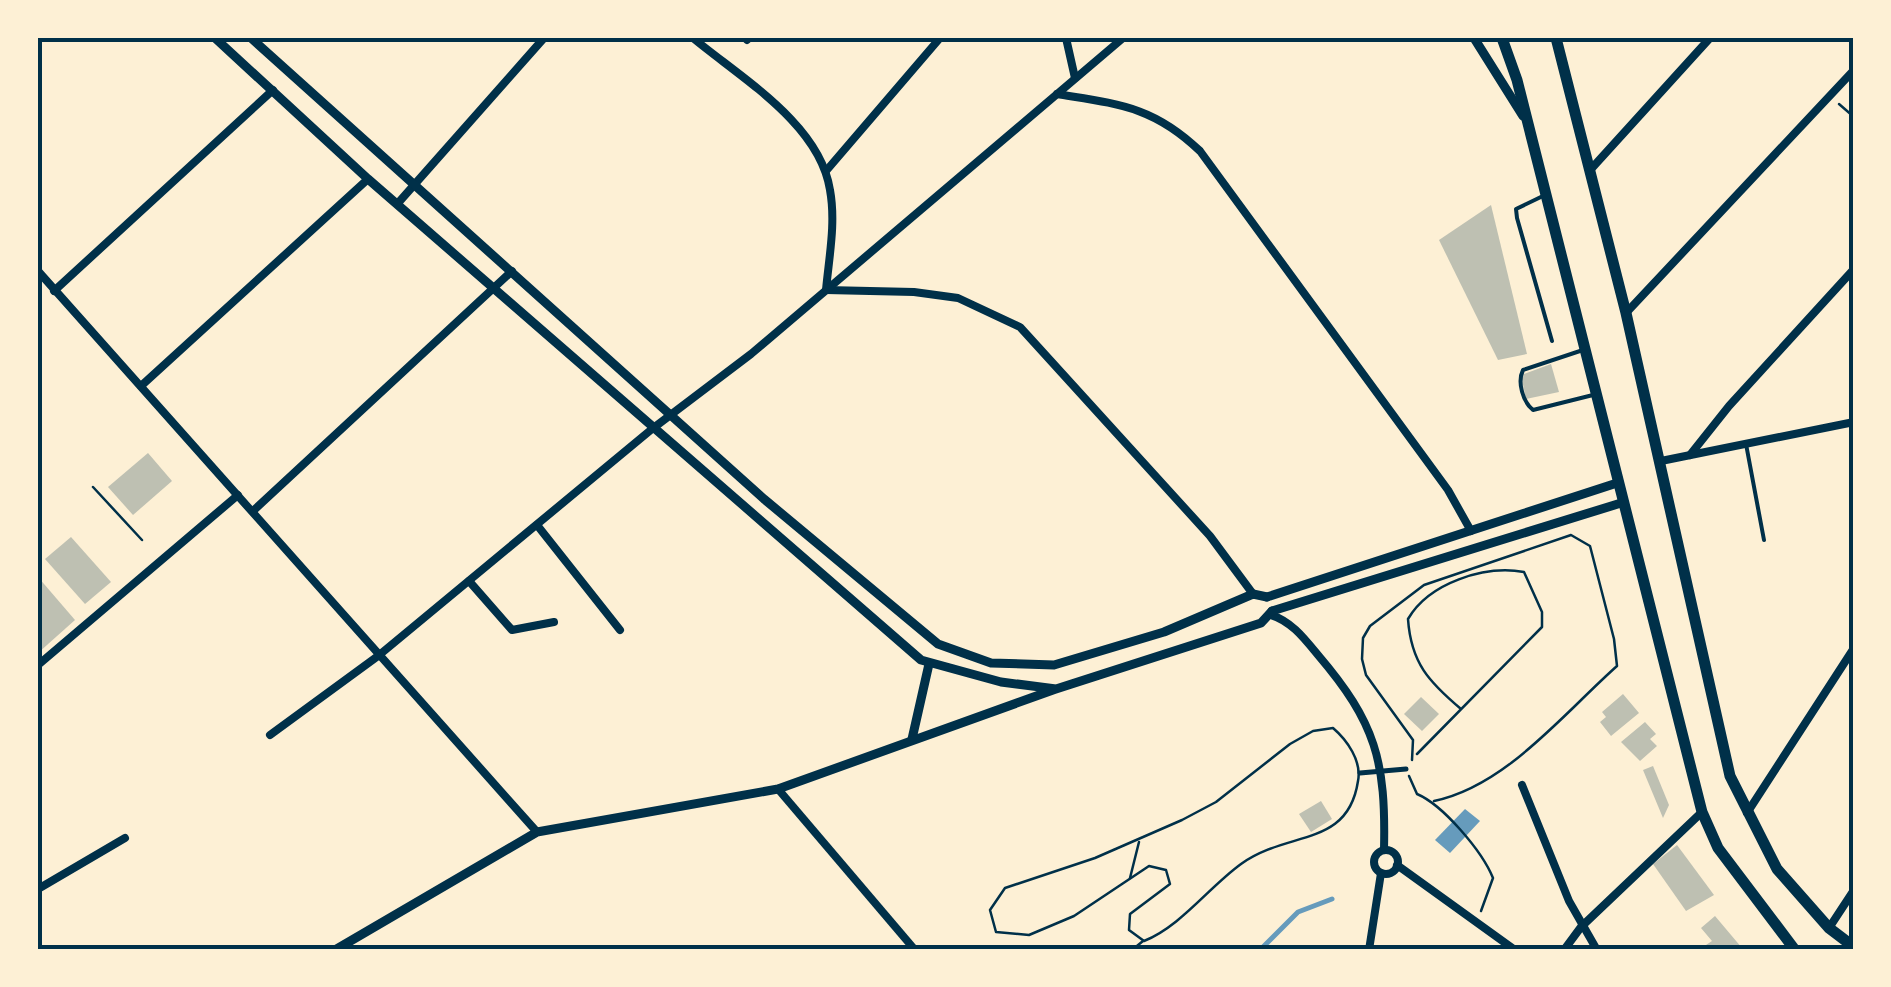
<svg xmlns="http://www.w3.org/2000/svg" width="1891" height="987" font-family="'Fira Sans',sans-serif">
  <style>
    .water { fill: #669bbc }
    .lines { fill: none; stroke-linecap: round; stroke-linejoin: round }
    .stream { stroke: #669bbc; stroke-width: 5 }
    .building { fill: #bec0b2 }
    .path { stroke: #003049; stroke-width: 2.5 }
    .service { stroke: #003049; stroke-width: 4 }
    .pedestrian { stroke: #003049; stroke-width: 5 }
    .minor { stroke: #003049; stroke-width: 8 }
    .tertiary { stroke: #003049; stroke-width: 9 }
    .primary { stroke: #003049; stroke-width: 11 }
    .neatline { fill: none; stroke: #003049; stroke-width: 4 }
  </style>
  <rect width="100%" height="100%" fill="#fdf0d5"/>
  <polygon class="water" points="1465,809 1480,821 1450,853 1435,840"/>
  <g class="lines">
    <polyline class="stream" points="1260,950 1298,912 1332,899"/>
  </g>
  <g class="building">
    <polygon points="1491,205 1527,354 1498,360 1439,240"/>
    <polygon points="1551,364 1559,392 1526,399 1521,375"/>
    <polygon points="148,453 172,481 133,515 108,487"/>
    <polygon points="71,537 111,582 85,604 45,559"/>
    <polygon points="38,577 75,620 38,653"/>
    <polygon points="1623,694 1639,713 1611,736 1600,722 1606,717 1602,712"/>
    <polygon points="1421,697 1439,714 1422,731 1404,714"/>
    <polygon points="1645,722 1656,734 1650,739 1657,746 1640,761 1621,742"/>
    <polygon points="1653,766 1669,805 1663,818 1643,770"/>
    <polygon points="1321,801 1332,819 1311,832 1299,814"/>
    <polygon points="1677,845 1714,895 1686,911 1653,864"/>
    <polygon points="1715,916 1742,948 1740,950 1710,950 1706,945 1712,941 1701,928"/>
  </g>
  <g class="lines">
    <g class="path">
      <polyline points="1839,104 1854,117"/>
      <polyline points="93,487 142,540"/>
      <path d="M1333,728C1347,740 1362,761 1358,781C1348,848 1288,830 1241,864C1208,888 1181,926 1144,941L1129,930L1130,914L1170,884L1166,870L1149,866L1074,916L1029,935L996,932L990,910L1005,888L1095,858L1182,820L1216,802L1290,744L1313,731Z"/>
      <path d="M1417,754L1542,627V612L1524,572C1484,565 1429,583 1408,619C1411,663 1429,682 1461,709"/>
      <path d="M1412,760L1413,740L1366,675L1362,659L1363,638L1370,626L1424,585L1571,535L1590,546L1614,639L1617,666C1563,714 1506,786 1434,801"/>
      <path d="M1409,776L1417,794C1443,805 1482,851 1493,878L1481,911"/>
      <polyline points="1130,878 1139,842"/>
      <polyline points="1132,950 1143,941"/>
    </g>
    <g class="service">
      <polyline points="1545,195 1516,209 1517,218 1552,341"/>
      <path d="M1583,350L1523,370C1517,382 1523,402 1533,410L1593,395"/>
      <polyline points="1746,444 1764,540"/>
    </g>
    <polyline class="pedestrian" points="1360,773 1406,769"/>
    <g class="minor">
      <path d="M693,38C741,78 820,124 830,190C836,223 829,257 826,290L914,292L958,298L1020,327L1210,536L1253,594"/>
      <polyline points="1066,38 1075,78"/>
      <polyline points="747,40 749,38"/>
      <path d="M1057,94C1118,104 1153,106 1200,151L1448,490L1471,531"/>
      <polyline points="1592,168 1710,38"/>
      <polyline points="826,171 940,38"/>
      <polyline points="399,202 544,38"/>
      <polyline points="38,271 537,832"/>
      <polyline points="54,291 273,90"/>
      <polyline points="1626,313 1854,70"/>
      <polyline points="141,386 368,179"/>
      <polyline points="1690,455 1729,406 1854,269"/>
      <polyline points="1661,461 1854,422"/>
      <polyline points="253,511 512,271"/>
      <polyline points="537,525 620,630"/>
      <polyline points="469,581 512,630 554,622"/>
      <path d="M1271,615C1291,621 1304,638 1318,655C1376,723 1386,761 1384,850"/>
      <polyline points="38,665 238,495"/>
      <polyline points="270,735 378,656 652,429 751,354 1123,38"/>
      <polyline points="1522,785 1569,901 1597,950"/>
      <polyline points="778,789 915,950"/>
      <polyline points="1747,813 1854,648"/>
      <circle cx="1386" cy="862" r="12"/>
      <polyline points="1397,865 1515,950"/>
      <polyline points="38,889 125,838"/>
      <polyline points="1829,928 1854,890"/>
      <polyline points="1369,950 1381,873"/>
      <polyline points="1564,950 1581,927 1702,812"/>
    </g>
    <g class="tertiary">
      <polyline points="215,38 368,179 921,660 1001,682 1056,689 1261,623 1272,611"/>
      <polyline points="251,38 764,499 938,644 991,663 1054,665 1164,632 1253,594 1267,597"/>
      <polyline points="1474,38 1523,116"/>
      <polyline points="1267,597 1617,483"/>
      <polyline points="1272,611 1621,503"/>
      <polyline points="912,739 929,664"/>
      <polyline points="335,950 537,832 778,789 1053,690"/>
    </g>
    <g class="primary">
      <polyline points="1502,38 1517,80 1702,812 1718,848 1795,950"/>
      <polyline points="1556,38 1626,313 1730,776 1777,869 1829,928 1854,947"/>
    </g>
  </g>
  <rect width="1891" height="987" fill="none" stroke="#fdf0d5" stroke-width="80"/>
  <rect x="40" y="40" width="1811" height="907" class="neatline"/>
</svg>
